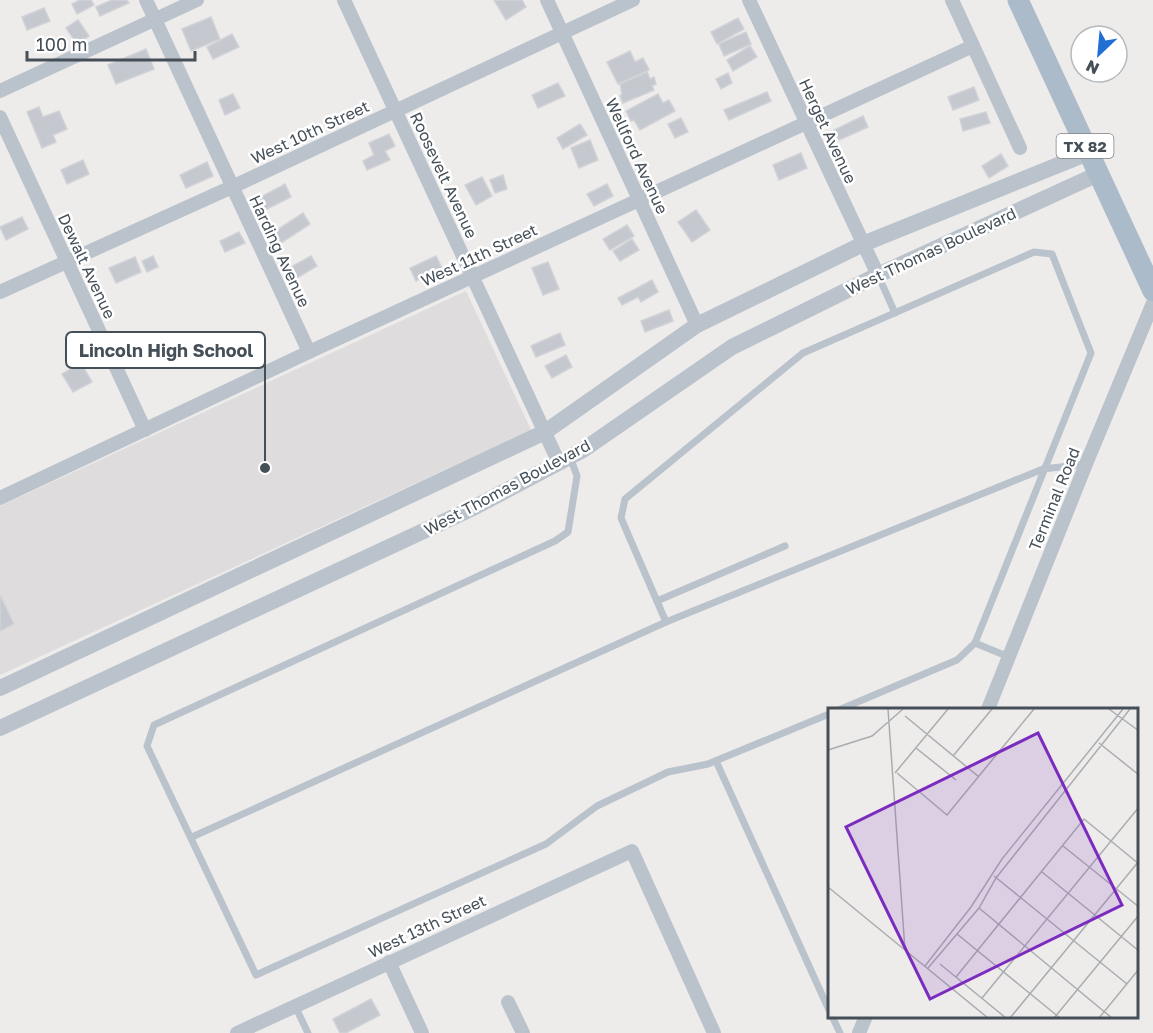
<svg xmlns="http://www.w3.org/2000/svg" width="1153" height="1033" font-family="'Golos Text',sans-serif">
  <style>
    .education { fill: #dfdcdd }
    .building { fill: #c5c8ce; stroke: #d0d2d7; stroke-width: 1.5 }
    .lines { fill: none; stroke-linecap: round; stroke-linejoin: round }
    .service { stroke: #bac3cb; stroke-width: 7 }
    .minor { stroke: #bac3cb; stroke-width: 14 }
    .tertiary { stroke: #bac3cb; stroke-width: 16 }
    .primary { stroke: #acbbca; stroke-width: 21 }
    .labels { text-anchor: middle; dominant-baseline: central; stroke-width: 5; stroke-linejoin: round; paint-order: stroke }
    .shield { fill: #fff; stroke: #7d848a; stroke-width: 1.5 }
    .shield-label { font-size: 15px; font-weight: bold; fill: #454f58 }
    .street-label { font-size: 16px; fill: #454f58; stroke: #fff }
    .inset-road { fill: none; stroke: #aaadb0; stroke-width: 1.5 }
    .view { fill: #7b2cbf; fill-opacity: 0.15; stroke: #7b2cbf; stroke-width: 3 }
    .inset-edge { fill: none; stroke: #454f58; stroke-width: 3 }
    .leader { fill: none; stroke: #454f58; stroke-width: 2 }
    .callout-dot { fill: #454f58; stroke: #fff; stroke-width: 2 }
    .callout { fill: #fff; stroke: #454f58; stroke-width: 2 }
    .callout-label { font-size: 18px; text-anchor: middle; font-weight: bold; fill: #454f58 }
  </style>
  <rect width="100%" height="100%" fill="#eeebeb"/>
  <polygon class="education" points="466,291 531,430 0,675 0,506"/>
  <g class="building">
    <polygon points="80,0 91,0 94,5 77,14 72,4"/>
    <polygon points="112,0 127,0 129,3 100,16 96,7"/>
    <polygon points="494,0 522,0 526,7 506,20"/>
    <polygon points="44,8 50,21 27,30 22,17"/>
    <polygon points="211,17 220,39 191,51 182,29"/>
    <polygon points="738,18 744,29 717,44 711,32"/>
    <polygon points="78,20 89,36 77,44 66,28"/>
    <polygon points="746,32 751,44 724,56 719,44"/>
    <polygon points="232,34 239,47 213,59 207,47"/>
    <polygon points="750,46 757,57 733,71 727,60"/>
    <polygon points="146,49 154,69 116,84 108,65"/>
    <polygon points="630,51 635,62 643,58 649,70 618,84 607,62"/>
    <polygon points="647,72 650,79 654,77 656,84 652,86 654,90 623,103 620,96 622,94 620,84"/>
    <polygon points="728,73 732,83 721,89 716,79"/>
    <polygon points="558,83 565,96 538,108 532,95"/>
    <polygon points="974,87 979,100 953,110 948,97"/>
    <polygon points="767,92 771,101 729,120 724,110"/>
    <polygon points="233,94 240,108 225,115 219,100"/>
    <polygon points="658,94 663,103 669,100 675,111 640,130 634,120 631,121 626,111"/>
    <polygon points="39,107 43,117 59,111 67,129 53,135 56,142 42,148 27,112"/>
    <polygon points="986,112 990,123 963,131 960,119"/>
    <polygon points="863,116 868,127 839,140 834,130"/>
    <polygon points="681,118 688,132 675,138 668,124"/>
    <polygon points="580,124 587,135 563,149 557,138"/>
    <polygon points="389,134 395,146 385,151 390,160 367,170 363,161 374,155 369,143"/>
    <polygon points="590,140 598,160 579,168 571,148"/>
    <polygon points="801,153 807,168 779,180 773,165"/>
    <polygon points="1001,154 1008,166 989,178 982,166"/>
    <polygon points="83,160 89,174 67,184 61,170"/>
    <polygon points="207,162 213,176 186,188 180,175"/>
    <polygon points="503,175 507,189 495,193 490,180"/>
    <polygon points="482,177 492,196 476,205 465,185"/>
    <polygon points="285,184 291,197 265,210 259,198"/>
    <polygon points="607,184 613,196 594,206 587,194"/>
    <polygon points="696,210 710,230 692,242 678,222"/>
    <polygon points="303,213 310,224 281,243 274,232"/>
    <polygon points="22,217 28,229 6,240 0,227"/>
    <polygon points="627,225 634,236 610,250 603,239"/>
    <polygon points="239,232 245,243 225,252 220,241"/>
    <polygon points="632,239 639,250 620,261 613,251"/>
    <polygon points="153,256 158,267 147,272 142,261"/>
    <polygon points="311,256 317,266 297,278 291,267"/>
    <polygon points="436,256 442,268 416,281 410,268"/>
    <polygon points="135,257 141,272 116,283 109,268"/>
    <polygon points="548,262 559,289 543,295 532,268"/>
    <polygon points="652,280 658,292 641,302 638,297 622,305 618,298"/>
    <polygon points="669,310 673,321 645,332 641,321"/>
    <polygon points="560,333 565,345 536,357 531,346"/>
    <polygon points="566,355 572,367 552,378 545,366"/>
    <polygon points="81,363 92,382 73,392 62,374"/>
    <polygon points="0,595 14,624 0,631"/>
    <polygon points="371,999 380,1015 346,1033 340,1033 333,1019"/>
  </g>
  <g class="lines">
    <g class="service">
      <polyline points="878,275 895,313"/>
      <polyline points="570,457 577,476 568,532 555,541 154,725 147,746 256,975 546,844 597,806 668,772 708,764 829,714"/>
      <polyline points="657,601 785,546"/>
      <polyline points="666,622 621,518 625,499 803,353 1034,252 1052,254 1091,353 975,643 957,660 841,709"/>
      <polyline points="975,643 1009,657"/>
      <polyline points="716,761 829,1010"/>
      <polyline points="192,837 666,622 1043,469 1086,464"/>
      <polyline points="295,1006 308,1033"/>
      <polyline points="832,1016 840,1033"/>
    </g>
    <g class="minor">
      <polyline points="146,0 309,352"/>
      <polyline points="344,0 559,463"/>
      <polyline points="547,0 697,325"/>
      <polyline points="749,0 878,275"/>
      <polyline points="952,0 1020,148"/>
      <polyline points="0,91 197,0"/>
      <polyline points="0,117 145,430"/>
      <polyline points="0,292 232,187 633,0"/>
      <polyline points="0,498 309,352 973,46"/>
      <polyline points="988,709 1086,464 1153,303"/>
      <polyline points="389,962 422,1033"/>
      <polyline points="508,1002 523,1033"/>
      <polyline points="237,1033 632,851 714,1033"/>
      <polyline points="859,1033 866,1016"/>
    </g>
    <g class="tertiary">
      <polyline points="0,688 545,432 697,325 863,244 1088,153"/>
      <polyline points="0,728 473,508 583,450 732,347 878,275 1098,174"/>
    </g>
    <polyline class="primary" points="1018,0 1153,291"/>
  </g>
  <g class="labels">
    <rect class="shield" x="1056.5" y="134" width="57" height="24" rx="4.5"/>
    <g class="shield-label">
      <text x="1085" y="146">TX 82</text>
    </g>
    <g class="street-label">
      <text transform="translate(828 131) rotate(65)">Herget Avenue</text>
      <text transform="translate(310 132) rotate(-25)">West 10th Street</text>
      <text transform="translate(637 156) rotate(65)">Wellford Avenue</text>
      <text transform="translate(444 175) rotate(65)">Roosevelt Avenue</text>
      <text transform="translate(280 251) rotate(65)">Harding Avenue</text>
      <text transform="translate(931 251) rotate(-25)">West Thomas Boulevard</text>
      <text transform="translate(479 255) rotate(-25)">West 11th Street</text>
      <text transform="translate(87 266) rotate(65)">Dewalt Avenue</text>
      <text transform="translate(507 487) rotate(-28)">West Thomas Boulevard</text>
      <text transform="translate(1054 499) rotate(-68)">Terminal Road</text>
      <text transform="translate(427 926) rotate(-25)">West 13th Street</text>
    </g>
  </g>
  <g transform="translate(828 708)">
    <rect width="310" height="310" fill="#eeebeb"/>
    <path class="inset-road" d="M60,1L77,242M281,1L311,23M77,8L151,69M271,35L311,67M88,40L128,72M0,42L44,28L75,1M125,48L164,1M67,65L120,1M69,65L119,107L206,1M235,138L311,199M214,164L311,243M166,168L299,276M0,179L160,310M151,200L284,310M129,226L232,310M112,256L178,310M97,258L143,199L174,151L295,1M100,260L151,200L168,170L302,1M128,269L256,111L311,156M154,290L311,99M182,310L311,153M226,310L311,207M271,310L311,261"/>
    <path class="view" d="M210,25L294,197L102,291L18,119Z"/>
    <rect width="310" height="310" class="inset-edge"/>
  </g>
  <path class="leader" d="M265 468L265 350"/>
  <circle class="callout-dot" cx="265" cy="468" r="6"/>
  <rect class="callout" x="66" y="332" width="199" height="36" rx="6"/>
  <g class="callout-label">
    <text x="166" y="357">Lincoln High School</text>
  </g>
  <g transform="translate(1099 54) rotate(206)"><circle r="28" fill="#ffffff" stroke="#b5b9bc" stroke-width="1.5"/>
  <path d="M0-4.5L10 22L0 15L-10 22Z" fill="#216fd3"/>
  <text y="-9" font-size="16" font-weight="bold" text-anchor="middle" fill="#454f58">N</text>
  </g>
  <path d="M27 51v9h168v-9" fill="none" stroke="#454f58" stroke-width="3"/>
  <text x="36" y="51" font-size="18" fill="#454f58" stroke="#ffffff" stroke-width="4.5" paint-order="stroke">100 m</text>
</svg>
